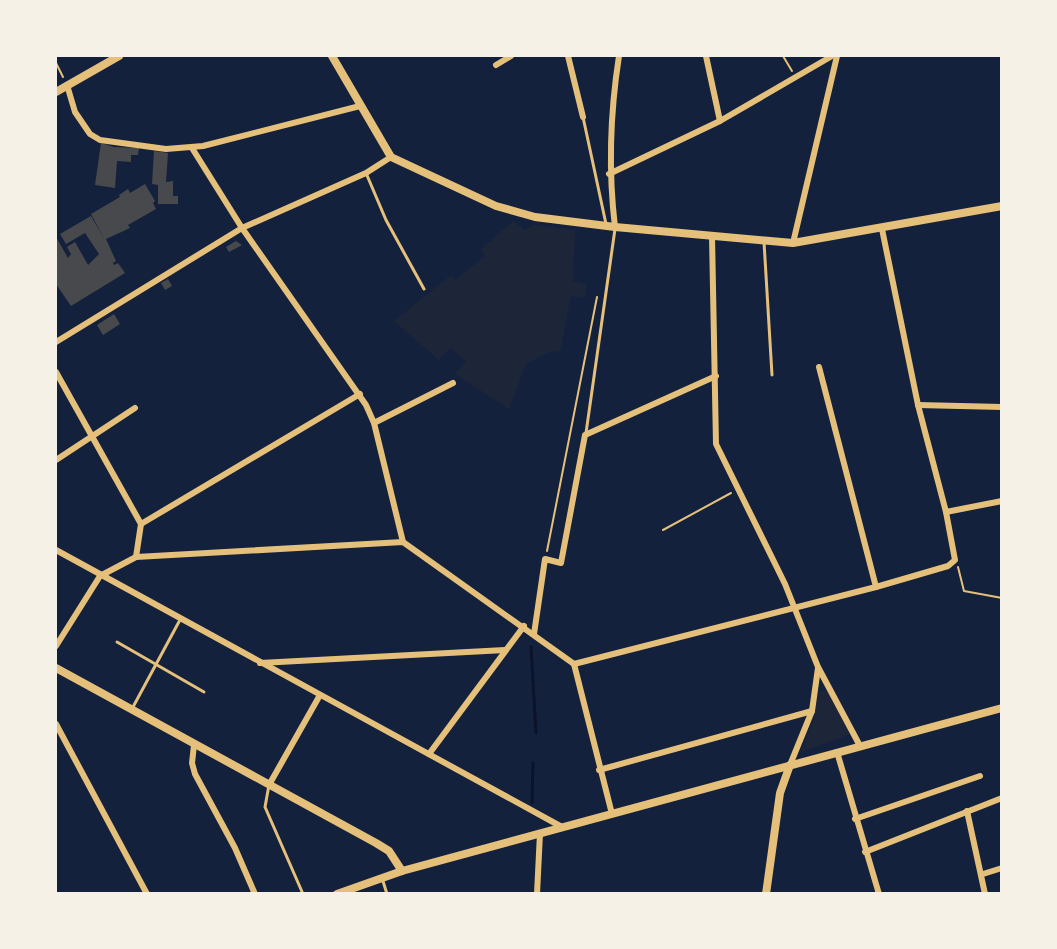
<svg xmlns="http://www.w3.org/2000/svg" width="1057" height="949" font-family="Manrope,sans-serif">
  <style>
    .green { fill: #1d2539 }
    .lines { fill: none; stroke-linecap: round; stroke-linejoin: round }
    .stream { stroke: #0b132b; stroke-width: 3 }
    .building { fill: #48494c }
    .path { stroke: #e5c07b; stroke-width: 2 }
    .service { stroke: #e5c07b; stroke-width: 3 }
    .minor { stroke: #e5c07b; stroke-width: 6 }
    .tertiary { stroke: #e5c07b; stroke-width: 8 }
  </style>
  <rect width="100%" height="100%" fill="#14213d"/>
  <g class="green">
    <polygon points="513,221 525,230 534,225 575,230 573,281 587,284 585,298 571,296 560,352 551,351 526,364 509,409 455,374 466,361 450,348 439,360 394,321 451,275 455,280 485,256 480,250"/>
    <polygon points="819,691 829,691 851,734 801,752 814,718"/>
  </g>
  <g class="lines">
    <g class="stream">
      <polyline points="531,647 536,733"/>
      <polyline points="532,803 533,763"/>
    </g>
  </g>
  <g class="building">
    <polygon points="101,143 114,147 139,148 138,155 131,155 131,162 117,161 115,188 95,185"/>
    <polygon points="154,151 168,153 166,182 173,181 173,196 178,196 178,204 158,204 158,185 152,184"/>
    <polygon points="145,184 155,201 153,203 156,209 128,225 130,228 106,239 116,261 113,263 114,265 118,263 125,273 71,306 56,284 56,237 68,258 71,254 67,247 75,242 88,265 99,254 85,233 66,244 60,234 91,216 104,238 91,214 120,197 119,195 128,189 130,193"/>
    <polygon points="236,241 242,245 229,252 226,247"/>
    <polygon points="168,279 172,286 165,290 161,283"/>
    <polygon points="114,314 120,324 103,335 97,325"/>
  </g>
  <g class="lines">
    <g class="path">
      <polyline points="783,56 792,71"/>
      <polyline points="56,63 63,77"/>
      <polyline points="663,530 731,493"/>
      <polyline points="547,551 597,297"/>
      <polyline points="958,567 964,591 1002,598"/>
    </g>
    <g class="service">
      <polyline points="583,117 606,224"/>
      <polyline points="366,173 386,220 424,289"/>
      <polyline points="764,242 772,375"/>
      <polyline points="586,433 615,229"/>
      <polyline points="117,642 204,692"/>
      <polyline points="133,707 181,618"/>
      <polyline points="269,785 265,807 303,894"/>
      <polyline points="382,878 387,894"/>
    </g>
    <g class="minor">
      <polyline points="568,56 583,117"/>
      <polyline points="706,56 720,121"/>
      <polyline points="496,65 511,56"/>
      <polyline points="67,85 75,112 90,134 100,140 166,149 203,146 360,106"/>
      <polyline points="192,148 242,228 366,405 374,423 403,542"/>
      <polyline points="609,174 720,121 832,56"/>
      <path d="M615,227C608,169 610,114 619,56"/>
      <polyline points="712,236 716,444 785,584 818,667 860,746"/>
      <polyline points="793,243 837,56"/>
      <polyline points="56,342 242,228 366,173 391,157"/>
      <polyline points="819,367 876,587"/>
      <polyline points="56,372 141,524 136,557"/>
      <polyline points="918,405 1002,407"/>
      <polyline points="374,423 453,383"/>
      <polyline points="56,460 135,408"/>
      <polyline points="946,512 1002,501"/>
      <polyline points="141,524 360,394"/>
      <polyline points="56,550 562,827"/>
      <polyline points="534,634 545,559 561,563 585,435 716,376"/>
      <polyline points="56,646 100,576 136,557 403,542 574,664"/>
      <polyline points="260,663 505,650"/>
      <polyline points="574,664 876,587 948,566 955,560 946,512 918,405 882,229"/>
      <polyline points="574,664 612,814"/>
      <polyline points="56,724 147,894"/>
      <polyline points="194,745 192,763 195,774 235,848 255,894"/>
      <polyline points="837,752 879,894"/>
      <polyline points="429,754 524,626"/>
      <polyline points="790,765 812,711 818,668"/>
      <polyline points="599,770 812,711"/>
      <polyline points="269,785 320,695"/>
      <polyline points="967,811 985,894"/>
      <polyline points="855,819 980,776"/>
      <polyline points="865,852 1002,798"/>
      <polyline points="983,874 1002,868"/>
      <polyline points="537,894 540,833"/>
    </g>
    <g class="tertiary">
      <polyline points="332,56 391,157 496,206 535,217 615,227 793,243 1002,206"/>
      <polyline points="56,92 119,56"/>
      <polyline points="56,668 376,843 389,851 402,871"/>
      <polyline points="337,894 402,871 1002,708"/>
      <polyline points="766,894 780,793 790,765"/>
    </g>
  </g>
  <rect width="1057" height="949" fill="none" stroke="#f6f1e7" stroke-width="114"/>
</svg>
